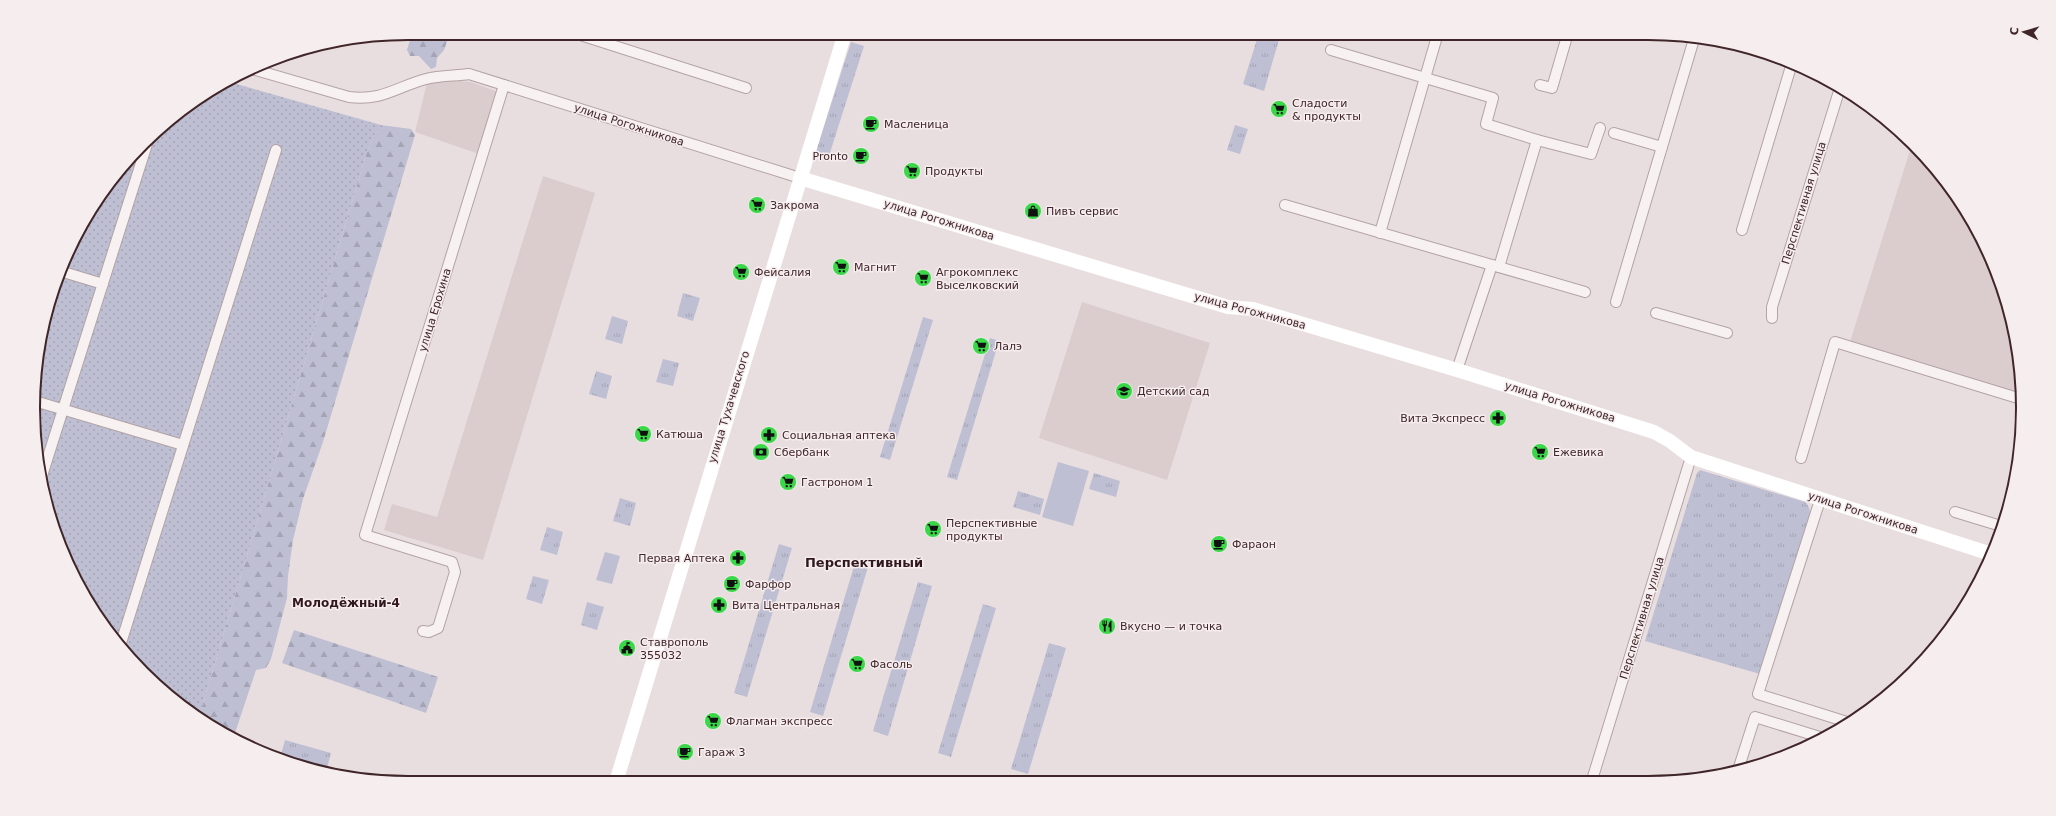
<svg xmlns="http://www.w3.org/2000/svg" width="2056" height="816" font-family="'DejaVu Sans',sans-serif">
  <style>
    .built { fill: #dbccce }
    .grass { fill: url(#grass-dots) }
    .forest { fill: url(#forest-firs) }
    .park { fill: url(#park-tufts) }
    .pitch { fill: #bebfd3 }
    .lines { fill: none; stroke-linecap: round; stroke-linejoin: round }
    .street-casing { stroke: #b3a3a5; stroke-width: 12 }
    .street { stroke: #f7f1f1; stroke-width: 10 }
    .secondary { stroke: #fff; stroke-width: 14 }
    .labels { text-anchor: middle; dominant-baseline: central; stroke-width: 3; stroke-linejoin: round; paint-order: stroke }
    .poi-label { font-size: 11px; fill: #402629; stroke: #f6edef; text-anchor: start }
    .street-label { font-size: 11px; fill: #402629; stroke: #f6edef }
    .neighbourhood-label { font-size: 12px; font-weight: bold; fill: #31181b; stroke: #f6edef }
    .quarter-label { font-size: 13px; font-weight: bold; fill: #31181b; stroke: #f6edef }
    .rim { fill: none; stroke: #402629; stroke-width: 2 }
  </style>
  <defs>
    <pattern id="grass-dots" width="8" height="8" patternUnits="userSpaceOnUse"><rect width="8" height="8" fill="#bebfd3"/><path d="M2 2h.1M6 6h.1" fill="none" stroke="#a4a4b5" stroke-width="1.8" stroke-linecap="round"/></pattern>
    <pattern id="forest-firs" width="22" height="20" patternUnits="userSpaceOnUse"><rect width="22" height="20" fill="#bebfd3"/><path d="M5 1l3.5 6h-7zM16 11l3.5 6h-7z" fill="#a4a4b5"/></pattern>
    <pattern id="park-tufts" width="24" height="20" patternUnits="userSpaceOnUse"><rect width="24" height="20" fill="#bebfd3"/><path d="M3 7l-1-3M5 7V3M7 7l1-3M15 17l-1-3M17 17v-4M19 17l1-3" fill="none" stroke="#a4a4b5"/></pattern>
  </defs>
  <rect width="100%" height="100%" fill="#e9dedf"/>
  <g class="built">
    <polygon points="448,80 471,82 498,92 479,154 415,132 427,83"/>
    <polygon points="1912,144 1930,161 1973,221 2003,288 2020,359 2021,395 1850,342"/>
    <polygon points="543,176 595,193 483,560 384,530 392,504 437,517"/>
    <polygon points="1082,302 1210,343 1167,480 1039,438"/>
  </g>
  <polygon class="grass" points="226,81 381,125 373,137 366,155 199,717 180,706 96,616 61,551 40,481 36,359 53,287 83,221 161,126"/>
  <g class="forest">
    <polygon points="412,33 450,33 444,50 437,58 436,67 431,69 419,56 410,56 407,50"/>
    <polygon points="381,125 411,129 415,135 323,442 303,499 293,540 288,576 287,598 271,659 266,668 256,670 233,739 199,717 366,155 373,137"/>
    <polygon points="294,630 438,677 426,713 282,663"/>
  </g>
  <g class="park">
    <polygon points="1259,33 1281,33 1264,91 1243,84"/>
    <polygon points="851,42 864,46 828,159 815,154"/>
    <polygon points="1235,125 1248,129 1240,154 1227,150"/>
    <polygon points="683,293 700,298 693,321 677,316"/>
    <polygon points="612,316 628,321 622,344 605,339"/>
    <polygon points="923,317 933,320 890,460 880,457"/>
    <polygon points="990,338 999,341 957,480 947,477"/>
    <polygon points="663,359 679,363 673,386 656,382"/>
    <polygon points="596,371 612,376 606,399 589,394"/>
    <path d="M1700,470L1805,502C1812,509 1810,514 1808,523L1760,674L1645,641L1697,473Z"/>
    <polygon points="1094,473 1120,481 1116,497 1089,489"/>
    <polygon points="1018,491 1044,499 1040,515 1013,507"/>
    <polygon points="620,498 636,503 630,526 613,521"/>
    <polygon points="547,527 563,532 557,555 540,550"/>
    <polygon points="779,544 792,548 747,697 734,693"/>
    <polygon points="855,563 868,567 823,716 810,712"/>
    <polygon points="533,576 549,580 542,604 526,599"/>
    <polygon points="918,582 932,586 888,736 873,731"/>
    <polygon points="587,602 604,607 597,630 581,625"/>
    <polygon points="983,604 996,608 951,757 938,753"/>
    <polygon points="1049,643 1066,648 1028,774 1011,769"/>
    <polygon points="285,740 331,753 326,772 311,770 280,758"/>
  </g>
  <g class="pitch">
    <polygon points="1058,462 1089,471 1073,526 1042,517"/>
    <polygon points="605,552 620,556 612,584 596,580"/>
  </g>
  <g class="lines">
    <g class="street-casing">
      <g id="street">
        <polyline points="574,33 746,88"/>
        <polyline points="1331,50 1493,98 1486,124 1537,140"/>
        <path d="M252,69L349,97C383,101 396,87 426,79C440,75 456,76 469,74L800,178"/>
        <polyline points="1540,85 1552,88 1568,33"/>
        <polyline points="1614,133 1662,147"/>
        <polyline points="1285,205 1585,292"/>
        <polyline points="1742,230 1792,63"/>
        <polyline points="1380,233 1438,33"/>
        <polyline points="1499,267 1537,140 1591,154 1600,128"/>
        <polyline points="60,271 103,284"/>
        <polyline points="1616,302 1694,39"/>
        <polyline points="1656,313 1727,333"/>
        <polyline points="1772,318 1772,307 1840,88"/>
        <polyline points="1457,370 1492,265"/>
        <polyline points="38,402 183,445"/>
        <polyline points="1801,458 1835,342 2021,399"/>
        <polyline points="40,482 148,141"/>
        <polyline points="1820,500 1758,694 1847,722"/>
        <polyline points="1955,512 2001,526"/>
        <polyline points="423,631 429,632 438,628 455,572 452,562 365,535 504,85"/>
        <polyline points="121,643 276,150"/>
        <polyline points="1739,767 1755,717 1823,738"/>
        <polyline points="1592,780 1691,457"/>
      </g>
    </g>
    <use href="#street" class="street"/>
    <g class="secondary">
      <polyline points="800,178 1228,307 1253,309 1457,370 1654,432 1670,441 1691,457 1988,553"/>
      <polyline points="616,782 845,33"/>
    </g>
  </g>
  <defs>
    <g id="supermarket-disc" transform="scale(0.9)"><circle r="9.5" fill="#3ad748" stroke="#f6edef"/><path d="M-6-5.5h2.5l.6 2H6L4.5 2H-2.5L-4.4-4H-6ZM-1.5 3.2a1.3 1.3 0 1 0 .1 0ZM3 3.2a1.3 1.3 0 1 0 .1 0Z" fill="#111"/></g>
    <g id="cafe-disc" transform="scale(0.9)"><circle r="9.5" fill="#3ad748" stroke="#f6edef"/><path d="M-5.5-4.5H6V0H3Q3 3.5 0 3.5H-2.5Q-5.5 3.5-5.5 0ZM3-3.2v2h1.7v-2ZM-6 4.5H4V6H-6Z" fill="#111"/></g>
    <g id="shop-disc" transform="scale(0.9)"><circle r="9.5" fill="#3ad748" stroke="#f6edef"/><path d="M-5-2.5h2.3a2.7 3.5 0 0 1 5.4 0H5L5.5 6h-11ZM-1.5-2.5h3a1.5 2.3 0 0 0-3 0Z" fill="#111"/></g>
    <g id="school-disc" transform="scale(0.9)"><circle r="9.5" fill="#3ad748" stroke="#f6edef"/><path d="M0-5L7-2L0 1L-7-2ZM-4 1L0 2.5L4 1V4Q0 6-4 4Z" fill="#111"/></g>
    <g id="pharmacy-disc" transform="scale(0.9)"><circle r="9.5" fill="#3ad748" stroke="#f6edef"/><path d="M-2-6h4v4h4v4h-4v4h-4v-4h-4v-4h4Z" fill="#111"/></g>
    <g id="bank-disc" transform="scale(0.9)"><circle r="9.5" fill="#3ad748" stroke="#f6edef"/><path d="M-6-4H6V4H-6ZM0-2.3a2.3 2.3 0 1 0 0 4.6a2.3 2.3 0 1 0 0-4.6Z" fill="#111"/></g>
    <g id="restaurant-disc" transform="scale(0.9)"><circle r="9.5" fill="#3ad748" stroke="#f6edef"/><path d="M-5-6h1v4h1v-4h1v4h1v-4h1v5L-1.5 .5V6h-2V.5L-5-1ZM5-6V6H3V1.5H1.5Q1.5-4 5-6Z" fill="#111"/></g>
    <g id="civic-disc" transform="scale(0.9)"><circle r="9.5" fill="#3ad748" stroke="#f6edef"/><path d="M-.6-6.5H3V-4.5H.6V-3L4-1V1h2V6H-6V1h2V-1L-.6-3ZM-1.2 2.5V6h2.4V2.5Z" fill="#111"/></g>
  </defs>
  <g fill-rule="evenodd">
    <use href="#supermarket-disc" x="1279" y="109"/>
    <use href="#cafe-disc" x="871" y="124"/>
    <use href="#cafe-disc" x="861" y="156"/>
    <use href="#supermarket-disc" x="912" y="171"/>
    <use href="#supermarket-disc" x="757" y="205"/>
    <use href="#shop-disc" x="1033" y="211"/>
    <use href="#supermarket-disc" x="841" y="267"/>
    <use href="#supermarket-disc" x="741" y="272"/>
    <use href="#supermarket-disc" x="923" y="278"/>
    <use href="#supermarket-disc" x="981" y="346"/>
    <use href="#school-disc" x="1124" y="391"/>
    <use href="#pharmacy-disc" x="1498" y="418"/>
    <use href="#supermarket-disc" x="643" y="434"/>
    <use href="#pharmacy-disc" x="769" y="435"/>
    <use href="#bank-disc" x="761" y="452"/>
    <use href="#supermarket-disc" x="1540" y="452"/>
    <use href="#supermarket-disc" x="788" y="482"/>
    <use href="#supermarket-disc" x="933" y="529"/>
    <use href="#cafe-disc" x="1219" y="544"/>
    <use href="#pharmacy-disc" x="738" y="558"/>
    <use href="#cafe-disc" x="732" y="584"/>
    <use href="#pharmacy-disc" x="719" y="605"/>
    <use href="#restaurant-disc" x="1107" y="626"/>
    <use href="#civic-disc" x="627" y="648"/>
    <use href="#supermarket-disc" x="857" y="664"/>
    <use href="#supermarket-disc" x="713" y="721"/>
    <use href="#cafe-disc" x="685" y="752"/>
  </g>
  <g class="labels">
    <g class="poi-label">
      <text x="1292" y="103">Сладости<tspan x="1292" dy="13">&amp; продукты</tspan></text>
      <text x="884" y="124">Масленица</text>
      <text x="848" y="156" text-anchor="end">Pronto</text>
      <text x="925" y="171">Продукты</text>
      <text x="770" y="205">Закрома</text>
      <text x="1046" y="211">Пивъ сервис</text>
      <text x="854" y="267">Магнит</text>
      <text x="754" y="272">Фейсалия</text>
      <text x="936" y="272">Агрокомплекс<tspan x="936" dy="13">Выселковский</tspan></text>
      <text x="994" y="346">Лалэ</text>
      <text x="1137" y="391">Детский сад</text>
      <text x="1485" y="418" text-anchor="end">Вита Экспресс</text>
      <text x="656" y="434">Катюша</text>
      <text x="782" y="435">Социальная аптека</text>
      <text x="774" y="452">Сбербанк</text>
      <text x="1553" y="452">Ежевика</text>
      <text x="801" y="482">Гастроном 1</text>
      <text x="946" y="523">Перспективные<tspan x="946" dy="13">продукты</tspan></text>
      <text x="1232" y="544">Фараон</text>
      <text x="725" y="558" text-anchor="end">Первая Аптека</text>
      <text x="745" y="584">Фарфор</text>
      <text x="732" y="605">Вита Центральная</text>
      <text x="1120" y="626">Вкусно — и точка</text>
      <text x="640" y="642">Ставрополь<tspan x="640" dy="13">355032</tspan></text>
      <text x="870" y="664">Фасоль</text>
      <text x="726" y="721">Флагман экспресс</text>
      <text x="698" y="752">Гараж 3</text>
    </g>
    <g class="street-label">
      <text transform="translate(629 125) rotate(18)">улица Рогожникова</text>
      <text transform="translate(1804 203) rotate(-73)">Перспективная улица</text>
      <text transform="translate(939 220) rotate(17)">улица Рогожникова</text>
      <text transform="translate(435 310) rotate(-73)">улица Ерохина</text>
      <text transform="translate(1250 311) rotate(15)">улица Рогожникова</text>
      <text transform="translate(1560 402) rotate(17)">улица Рогожникова</text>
      <text transform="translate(729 407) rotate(-73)">улица Тухачевского</text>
      <text transform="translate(1863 513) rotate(18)">улица Рогожникова</text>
      <text transform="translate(1642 618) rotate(-73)">Перспективная улица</text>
    </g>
    <g class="neighbourhood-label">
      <text x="346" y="603">Молодёжный-4</text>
    </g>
    <g class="quarter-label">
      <text x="864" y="562">Перспективный</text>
    </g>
  </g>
  <path d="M0 0H2056V816H0ZM408 40H1648A368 368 0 0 1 2016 408V408A368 368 0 0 1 1648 776H408A368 368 0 0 1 40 408V408A368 368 0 0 1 408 40Z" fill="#f6edef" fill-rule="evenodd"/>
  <path class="rim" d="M408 40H1648A368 368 0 0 1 2016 408V408A368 368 0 0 1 1648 776H408A368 368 0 0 1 40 408V408A368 368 0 0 1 408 40Z"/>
  <g transform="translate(2024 32) rotate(275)" stroke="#f6edef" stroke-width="3" paint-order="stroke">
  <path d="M0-3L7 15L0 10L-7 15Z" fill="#402629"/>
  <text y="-6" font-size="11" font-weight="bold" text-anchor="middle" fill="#402629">С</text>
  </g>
</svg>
